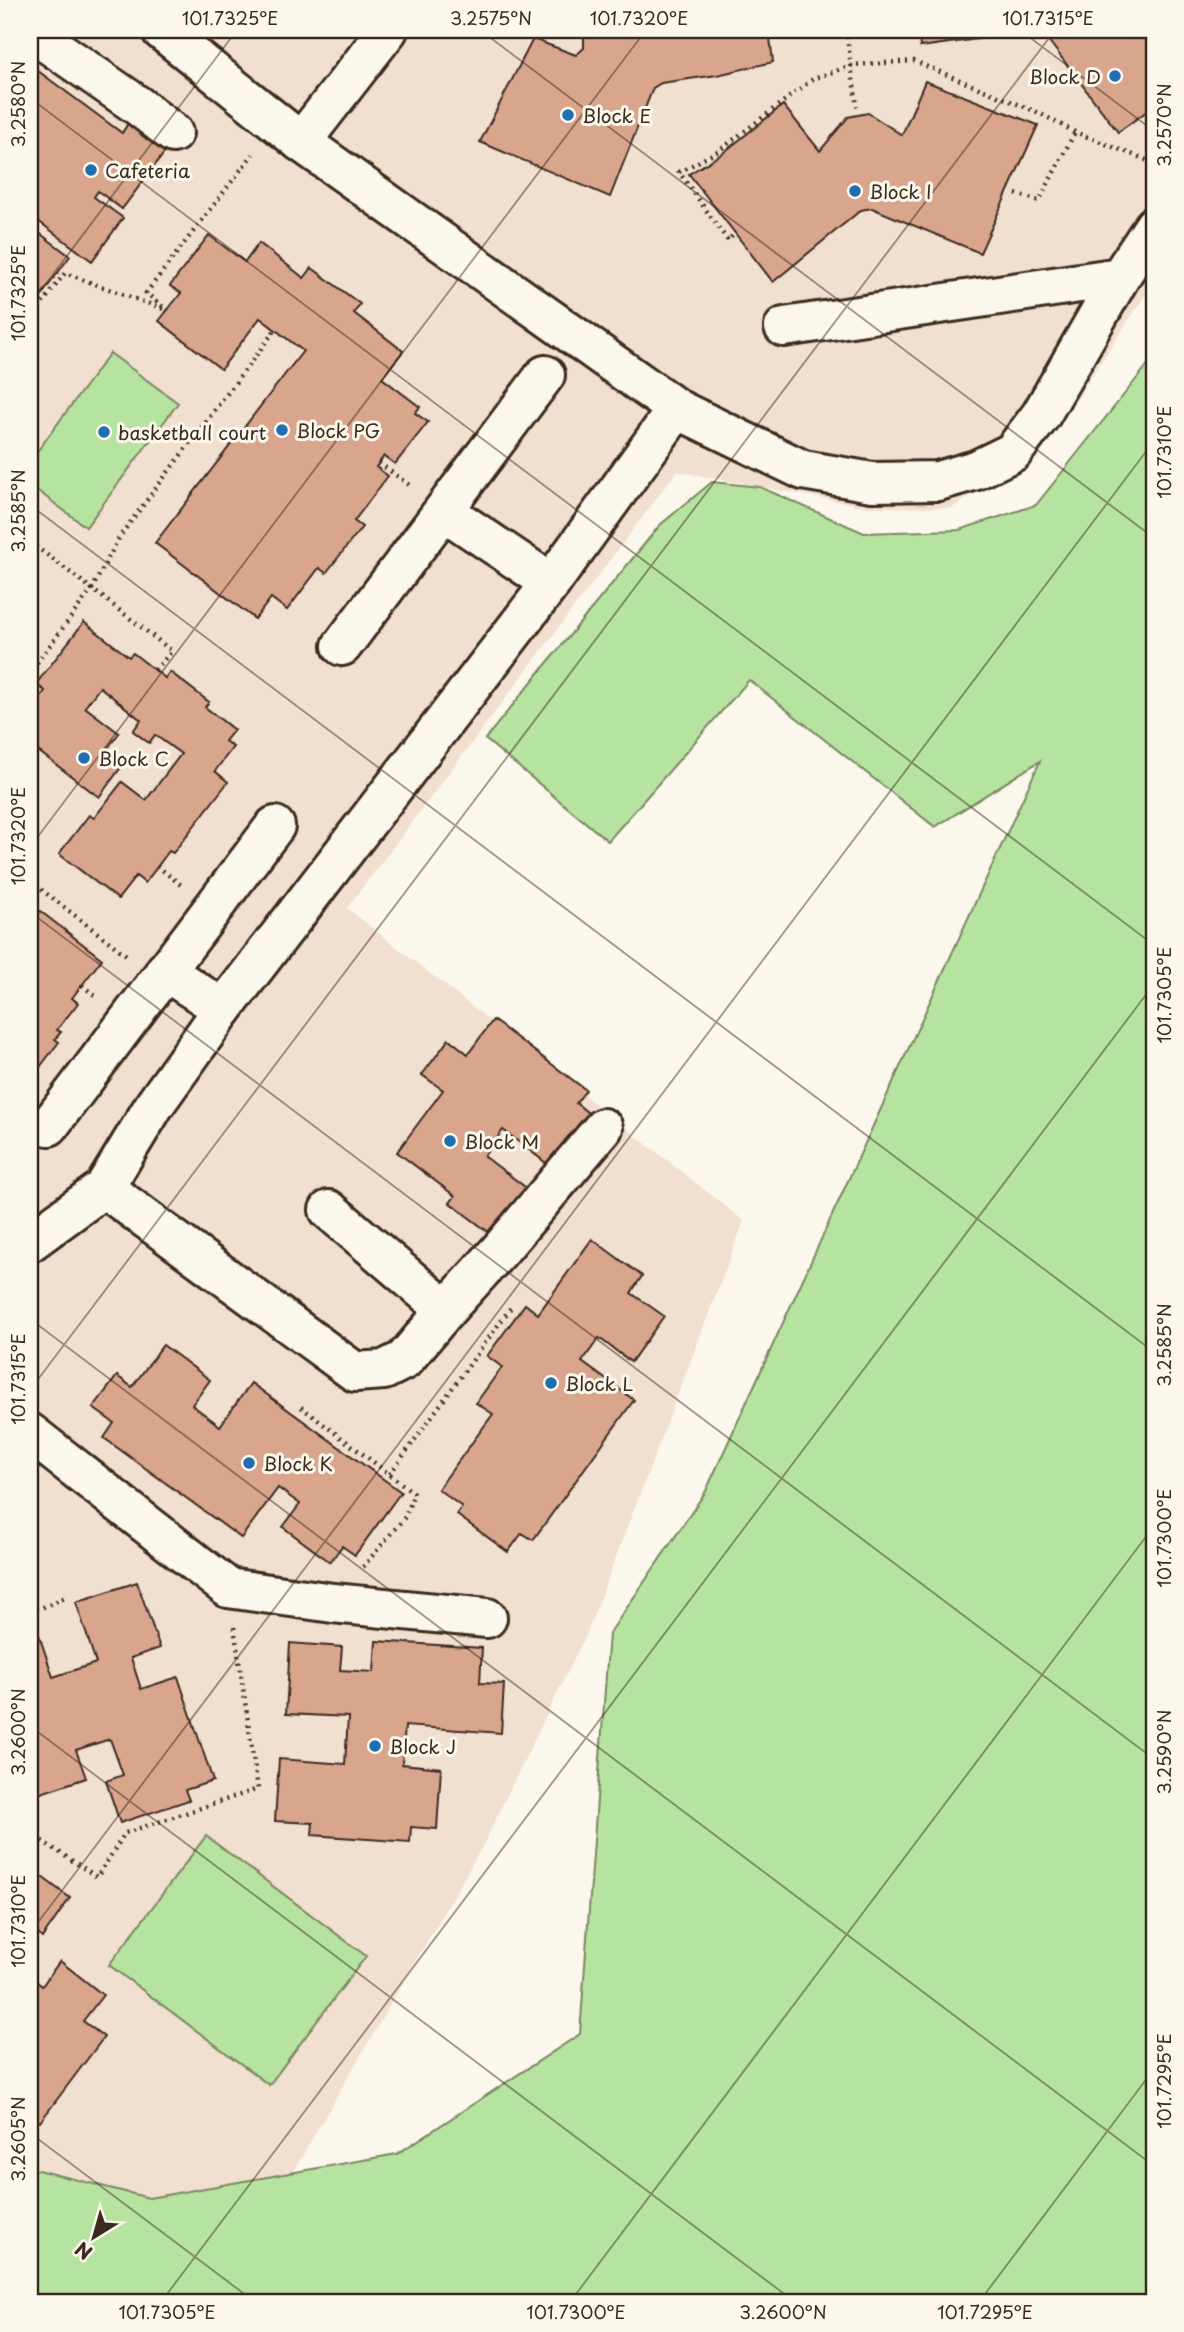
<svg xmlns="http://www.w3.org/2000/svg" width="1184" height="2332" font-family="'Playpen Sans',sans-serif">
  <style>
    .built { fill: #f1dfd0 }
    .green { fill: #b7e3a1; stroke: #798660; stroke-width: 2 }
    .building { fill: #d9a68d; stroke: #3b2a1e; stroke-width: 2 }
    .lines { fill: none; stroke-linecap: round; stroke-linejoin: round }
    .minor-casing { stroke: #3b2a1e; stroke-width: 44 }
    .path { stroke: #3b2a1e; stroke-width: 4.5; stroke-dasharray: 2 5; stroke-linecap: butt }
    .minor { stroke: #fbf7ec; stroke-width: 38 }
    .ticks { fill: none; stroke: #3b2a1e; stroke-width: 2; stroke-opacity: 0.45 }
    .poi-dot { fill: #1f6fb2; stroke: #fbf7ec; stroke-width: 2.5 }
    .labels { text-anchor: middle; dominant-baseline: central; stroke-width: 6; stroke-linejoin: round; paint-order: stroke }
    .poi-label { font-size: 19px; fill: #3b2a1e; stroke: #fbf7ec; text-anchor: start }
    .neatline { fill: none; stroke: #3b2a1e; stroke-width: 2.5 }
    .ticks-label { font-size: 18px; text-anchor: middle; fill: #3b2a1e }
  </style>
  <rect width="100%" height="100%" fill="#fbf7ec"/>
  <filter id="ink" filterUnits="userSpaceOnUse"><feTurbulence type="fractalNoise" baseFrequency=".0143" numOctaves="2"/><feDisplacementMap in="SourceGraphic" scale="14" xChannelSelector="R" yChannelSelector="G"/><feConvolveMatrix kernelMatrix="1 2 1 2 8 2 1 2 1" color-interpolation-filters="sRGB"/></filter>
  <g filter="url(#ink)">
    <polygon class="built" points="30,30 1154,30 1154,282 1043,450 952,508 867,507 677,471 347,908 744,1221 588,1630 482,1847 217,2302 30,2232"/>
    <g class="green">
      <polygon points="110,353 178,403 86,527 30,485 30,461"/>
      <polygon points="1154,357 1154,2302 30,2302 30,2168 149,2198 397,2154 580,2034 609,1634 706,1491 1040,761 935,827 749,680 608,841 485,739 660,525 712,482 760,487 864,533 959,530 1036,505"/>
      <polygon points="206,1836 366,1956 269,2085 109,1965"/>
    </g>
    <g class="building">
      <polygon points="584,30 769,30 773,62 717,75 661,83 653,88 610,197 480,142 533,39 576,55 584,48"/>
      <polygon points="918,30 1154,30 1154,106 1118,132 1045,36 1034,31 920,47"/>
      <polygon points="30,65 122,133 130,120 168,148 122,209 98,191 94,197 123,218 92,261 30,215"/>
      <polygon points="925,81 1038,125 980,253 872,208 861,210 773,282 689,174 723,153 783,105 820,151 848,117 868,113 902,135"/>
      <polygon points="30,226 70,256 30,311"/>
      <polygon points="209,235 245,262 259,243 304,278 312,268 360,304 354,313 403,351 382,378 420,407 415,413 428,422 395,464 384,456 376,467 388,476 354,521 362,527 326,573 319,568 287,610 271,598 255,619 155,543 303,351 260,318 221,369 159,321 181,293 170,286"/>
      <polygon points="84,622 129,657 133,653 165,678 170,672 209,702 205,707 234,730 225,741 233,747 215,771 228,782 173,853 169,851 145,883 136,876 118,899 59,854 89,815 94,818 122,782 146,800 181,754 155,735 149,743 133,731 141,720 100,687 85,707 119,733 108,748 125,762 99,797 30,745 30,739 36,730 30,725 30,710 45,691 36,684"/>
      <polygon points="40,911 102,959 72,998 78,1003 57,1030 61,1032 55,1039 59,1042 30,1080 30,986 35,980 30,976 30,920 32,921"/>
      <polygon points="493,1020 586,1090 576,1103 593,1117 554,1169 503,1130 484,1156 537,1196 503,1243 450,1203 455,1196 397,1152 443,1090 422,1075 449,1039 468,1054"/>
      <polygon points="592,1239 642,1276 631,1293 664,1316 631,1362 599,1338 582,1362 634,1400 533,1540 522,1533 508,1552 457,1515 462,1507 438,1489 493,1414 476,1403 502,1367 487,1356 525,1304 538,1314"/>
      <polygon points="163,1345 210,1380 192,1405 220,1426 251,1383 401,1492 355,1555 342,1546 330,1562 283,1527 300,1504 278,1488 241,1538 104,1438 114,1423 93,1408 117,1376 132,1387"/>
      <polygon points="137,1582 160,1648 131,1658 141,1689 178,1677 213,1781 185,1790 189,1800 120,1823 106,1781 123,1775 110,1739 76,1750 86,1778 38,1794 30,1770 30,1635 38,1632 53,1677 96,1663 76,1602"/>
      <polygon points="376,1641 482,1648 480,1683 504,1684 501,1733 405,1726 402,1764 441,1768 437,1829 411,1827 410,1842 312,1835 313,1823 275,1821 279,1759 345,1764 348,1717 286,1714 290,1643 342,1647 340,1670 374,1672"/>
      <polygon points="30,1868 70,1898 42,1938 32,1928 30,1931"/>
      <polygon points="60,1961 103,1995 83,2021 104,2037 40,2122 30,2115 30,1976 42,1986"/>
    </g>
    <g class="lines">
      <g class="minor-casing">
        <g id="minor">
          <polyline points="161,30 301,142 677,409 551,583 223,1009 165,971"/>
          <polyline points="30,31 137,105 173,133"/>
          <polyline points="301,142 388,30"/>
          <polyline points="784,327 1120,277"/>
          <polyline points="677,409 803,470 872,482 938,481 976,470 1013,452 1041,415 1120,277 1154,226"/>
          <polyline points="444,511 551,583"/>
          <polyline points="342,646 545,375"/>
          <polyline points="49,1126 275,826"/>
          <polyline points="104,1188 355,1372 384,1370 404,1360 446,1310 329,1210"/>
          <polyline points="30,1242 104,1188 155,1104 223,1009"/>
          <polyline points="446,1310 500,1250 603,1128"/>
          <polyline points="30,1433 228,1588 333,1603 487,1618"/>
        </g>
      </g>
      <g class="path">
        <polyline points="846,30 857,107"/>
        <polyline points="1016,194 1039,201 1075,132"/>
        <polyline points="732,236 728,241 679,172 720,150 813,79 853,65 914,61 1039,113 1075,132 1154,163"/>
        <polyline points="168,311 146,293 253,154"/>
        <polyline points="30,320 65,273 163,309"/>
        <polyline points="379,463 412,487"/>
        <polyline points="30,542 92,589 30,672"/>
        <polyline points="155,670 172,651 92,589 120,536 275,330"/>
        <polyline points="157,866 181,885"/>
        <polyline points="30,881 129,957"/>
        <polyline points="82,985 98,998"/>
        <polyline points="301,1407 414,1493 405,1517 363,1567"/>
        <polyline points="390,1474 512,1306"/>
        <polyline points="30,1613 68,1596"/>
        <polyline points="30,1833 97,1877 125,1833 258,1789 234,1627"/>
      </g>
      <use href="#minor" class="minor"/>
    </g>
  </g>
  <path class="ticks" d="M480,30L1154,538M1020,30L1154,131M30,98L1154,945M30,305L237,30M30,505L1154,1352M30,847L646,30M30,912L1154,1759M30,1319L1154,2166M30,1390L1055,30M30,1726L795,2302M30,1933L1154,441M30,2133L255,2302M161,2302L1154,984M570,2302L1154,1526M979,2302L1154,2069"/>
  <g class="poi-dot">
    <circle cx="1115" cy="76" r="7"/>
    <circle cx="568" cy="115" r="7"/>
    <circle cx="91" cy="170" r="7"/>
    <circle cx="855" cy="191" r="7"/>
    <circle cx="282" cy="430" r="7"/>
    <circle cx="104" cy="432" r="7"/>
    <circle cx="84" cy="758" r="7"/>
    <circle cx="450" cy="1141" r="7"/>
    <circle cx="551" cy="1383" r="7"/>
    <circle cx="249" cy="1463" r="7"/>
    <circle cx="375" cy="1746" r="7"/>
  </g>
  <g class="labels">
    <g class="poi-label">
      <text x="1101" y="76" text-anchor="end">Block D</text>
      <text x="582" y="115">Block E</text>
      <text x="105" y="170">Cafeteria</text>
      <text x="869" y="191">Block I</text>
      <text x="296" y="430">Block PG</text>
      <text x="118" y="432">basketball court</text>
      <text x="98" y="758">Block C</text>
      <text x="464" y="1141">Block M</text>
      <text x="565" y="1383">Block L</text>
      <text x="263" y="1463">Block K</text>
      <text x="389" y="1746">Block J</text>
    </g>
  </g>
  <rect width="1184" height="2332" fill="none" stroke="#fbf7ec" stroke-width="77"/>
  <g transform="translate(94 2237) rotate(217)" stroke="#fbf7ec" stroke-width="5" paint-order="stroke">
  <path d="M0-5L12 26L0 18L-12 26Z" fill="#3b2a1e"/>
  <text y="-10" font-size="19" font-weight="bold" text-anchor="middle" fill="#3b2a1e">N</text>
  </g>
  <rect x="38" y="38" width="1108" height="2256" class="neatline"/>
  <g class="ticks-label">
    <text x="230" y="25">101.7325°E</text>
    <text x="491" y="25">3.2575°N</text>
    <text x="639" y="25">101.7320°E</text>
    <text x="1048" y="25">101.7315°E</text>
    <text transform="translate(19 104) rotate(-90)" y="6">3.2580°N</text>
    <text transform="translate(1165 125) rotate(-90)" y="6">3.2570°N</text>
    <text transform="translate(19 293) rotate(-90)" y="6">101.7325°E</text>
    <text transform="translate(1165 452) rotate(-90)" y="6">101.7310°E</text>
    <text transform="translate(19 511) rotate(-90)" y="6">3.2585°N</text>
    <text transform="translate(19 836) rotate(-90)" y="6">101.7320°E</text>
    <text transform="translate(1165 995) rotate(-90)" y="6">101.7305°E</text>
    <text transform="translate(1165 1345) rotate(-90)" y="6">3.2585°N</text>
    <text transform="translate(19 1379) rotate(-90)" y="6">101.7315°E</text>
    <text transform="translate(1165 1538) rotate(-90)" y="6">101.7300°E</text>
    <text transform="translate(19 1732) rotate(-90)" y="6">3.2600°N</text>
    <text transform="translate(1165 1752) rotate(-90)" y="6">3.2590°N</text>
    <text transform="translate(19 1921) rotate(-90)" y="6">101.7310°E</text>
    <text transform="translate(1165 2081) rotate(-90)" y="6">101.7295°E</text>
    <text transform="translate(19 2139) rotate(-90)" y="6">3.2605°N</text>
    <text x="167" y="2319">101.7305°E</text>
    <text x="576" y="2319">101.7300°E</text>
    <text x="783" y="2319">3.2600°N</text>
    <text x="985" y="2319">101.7295°E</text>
  </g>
</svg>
